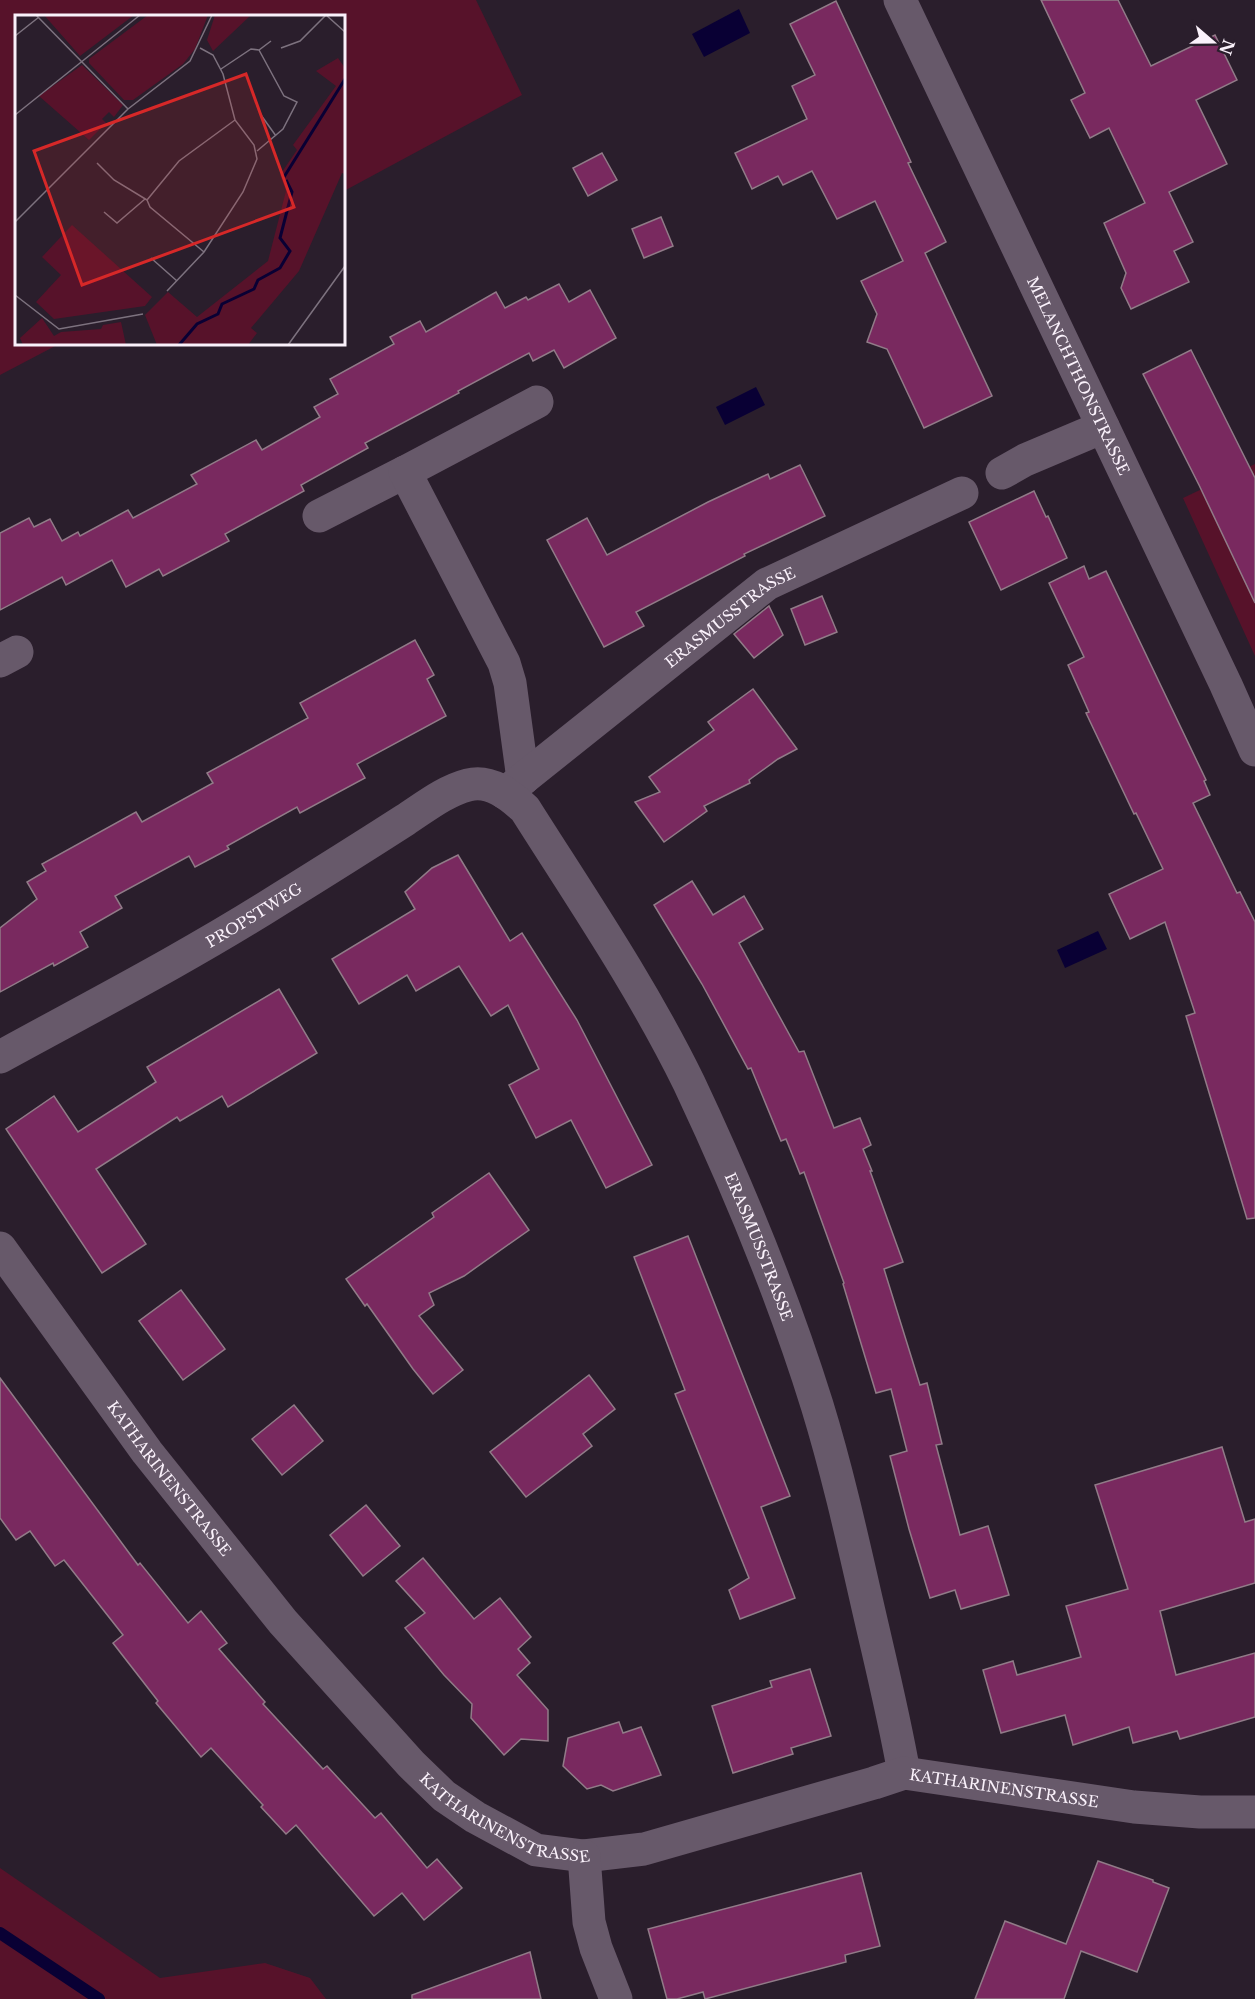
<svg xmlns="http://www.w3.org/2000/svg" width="1255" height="1999" font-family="'Libre Baskerville',serif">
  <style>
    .green { fill: #57122a }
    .water { fill: #090034 }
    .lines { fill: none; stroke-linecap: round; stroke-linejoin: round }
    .stream { stroke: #090034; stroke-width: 12 }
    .building { fill: #79295f; stroke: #917b88; stroke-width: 1.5 }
    .minor { stroke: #67596a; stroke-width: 33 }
    .labels { text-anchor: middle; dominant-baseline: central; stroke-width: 5; stroke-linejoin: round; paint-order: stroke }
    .street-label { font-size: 15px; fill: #faf1fb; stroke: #2a1e2c }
    .inset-river { fill: none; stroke: #090034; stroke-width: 3 }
    .inset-road { fill: none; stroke: #7d727f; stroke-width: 1.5 }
    .view { fill: #d62828; fill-opacity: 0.15; stroke: #d62828; stroke-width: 3 }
    .inset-edge { fill: none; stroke: #faf1fb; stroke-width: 3 }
  </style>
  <rect width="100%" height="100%" fill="#2a1e2c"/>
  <g class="green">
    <polygon points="0,0 476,0 522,95 344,191 344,16 16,16 16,344 59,344 0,375"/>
    <polygon points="1255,464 1255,656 1183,498"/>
    <polygon points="0,1868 160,1978 265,1963 310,1978 326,1999 0,1999"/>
  </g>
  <g class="water">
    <polygon points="739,9 750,33 704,57 692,34"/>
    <polygon points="756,387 765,405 725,425 716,407"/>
    <polygon points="1098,931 1107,949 1065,968 1057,950"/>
  </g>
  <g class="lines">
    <polyline class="stream" points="0,1933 99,1999"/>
  </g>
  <g class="building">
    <polygon points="1041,0 1118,0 1151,66 1215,35 1237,80 1196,100 1227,164 1169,192 1193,242 1174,251 1189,282 1131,309 1121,288 1126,273 1104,223 1145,203 1109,128 1090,138 1071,100 1085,93"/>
    <polygon points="836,1 911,162 908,163 946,242 925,253 992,396 924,428 887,349 867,342 877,314 861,281 903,261 875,201 837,219 812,171 783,185 778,176 752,189 735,153 807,119 792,86 815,75 790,24"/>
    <polygon points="602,153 617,180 588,196 573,168"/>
    <polygon points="661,217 673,246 644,258 632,229"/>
    <polygon points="559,284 569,302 590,290 616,338 564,368 554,350 533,361 529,353 458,391 459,393 365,443 368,448 301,485 304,491 225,534 229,541 163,576 159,569 126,587 112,560 66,585 62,577 0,610 0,533 29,518 34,527 50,519 62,541 78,532 80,536 128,510 133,518 197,484 191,475 256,440 262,450 320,417 314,407 338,394 330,379 394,344 390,337 420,321 426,332 496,292 505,308 526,297 528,300"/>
    <polygon points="1191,350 1255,478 1255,603 1199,485 1143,374"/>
    <polygon points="800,465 825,516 744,554 745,556 636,612 644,626 604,647 547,540 587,518 607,555 708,502 768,474 770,479"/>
    <polygon points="1034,491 1046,517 1048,516 1067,558 1001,590 969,522"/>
    <polygon points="1084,566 1089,579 1106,571 1206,780 1204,781 1210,795 1193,803 1237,893 1240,892 1255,922 1255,1218 1247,1219 1186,1016 1195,1013 1165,922 1130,939 1109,894 1163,869 1136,813 1134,814 1086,713 1089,712 1068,665 1084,657 1049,583"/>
    <polygon points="822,596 837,632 805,645 791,609"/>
    <polygon points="769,606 783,635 754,658 734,634"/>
    <polygon points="415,640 434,675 427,679 446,716 357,764 365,778 300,813 297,807 227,846 229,849 195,867 189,856 115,896 122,908 80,932 88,947 54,966 53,963 0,992 0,928 37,899 27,882 46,871 42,864 136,812 142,822 213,783 207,773 308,718 300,703"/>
    <polygon points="753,689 797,749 778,759 749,780 750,783 704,806 707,811 664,842 635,802 660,792 649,777 714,730 708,722"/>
    <polygon points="458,855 510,941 522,933 577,1020 652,1165 606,1188 571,1120 536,1138 509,1085 539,1069 508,1005 491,1016 459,966 416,991 407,975 359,1004 332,959 415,909 405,892 432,868"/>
    <polygon points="692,881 713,915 744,896 763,929 739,943 799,1052 804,1051 834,1128 860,1118 871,1145 863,1149 872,1171 870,1171 903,1262 884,1269 920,1385 927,1383 942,1444 936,1445 960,1535 988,1526 1009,1595 961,1609 955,1590 930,1598 909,1529 890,1456 907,1451 891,1389 876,1393 843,1284 844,1283 804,1172 800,1174 786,1139 781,1141 751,1068 748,1069 702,984 654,905"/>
    <polygon points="279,989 317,1053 228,1107 222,1096 180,1121 177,1117 96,1169 146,1244 102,1273 6,1129 54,1096 78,1132 156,1082 147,1067"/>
    <polygon points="489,1173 529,1230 464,1276 429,1293 434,1305 419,1316 463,1370 433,1394 413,1369 367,1304 365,1306 346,1279 434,1217 432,1213"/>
    <polygon points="688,1236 790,1496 761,1507 795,1598 740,1619 729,1590 749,1578 675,1394 685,1390 634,1257"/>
    <polygon points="181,1290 225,1349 183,1380 139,1321"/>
    <polygon points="589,1375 615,1409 583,1434 592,1446 526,1497 490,1452"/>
    <polygon points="0,1378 138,1565 140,1563 188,1623 201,1611 227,1643 219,1649 265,1702 263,1704 323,1769 327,1766 375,1818 381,1813 427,1868 437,1859 462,1888 424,1920 402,1893 374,1916 296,1825 286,1834 261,1807 263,1805 211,1748 201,1757 156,1703 158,1701 113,1643 123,1635 64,1560 55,1566 30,1531 16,1540 0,1518"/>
    <polygon points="294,1405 323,1441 282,1475 252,1439"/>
    <polygon points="1222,1447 1245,1522 1255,1519 1255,1583 1160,1611 1176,1675 1255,1653 1255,1717 1180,1739 1177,1731 1133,1743 1129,1727 1073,1745 1065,1715 1001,1733 983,1670 1013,1661 1017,1675 1081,1657 1066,1606 1128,1589 1095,1485"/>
    <polygon points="366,1505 400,1546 363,1576 330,1535"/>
    <polygon points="423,1558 474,1619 500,1598 531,1637 518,1649 530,1663 517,1675 548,1710 548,1741 521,1739 504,1755 471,1718 472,1704 444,1675 405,1628 425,1613 396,1581"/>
    <polygon points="810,1669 831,1736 791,1748 793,1754 733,1773 712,1706 772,1687 770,1681"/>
    <polygon points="619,1722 623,1733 641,1727 661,1775 613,1791 601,1785 587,1789 563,1766 568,1738"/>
    <polygon points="1098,1861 1153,1880 1153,1882 1169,1888 1137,1972 1081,1951 1064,1999 975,1999 1005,1921 1066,1944"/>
    <polygon points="861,1873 880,1946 845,1955 846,1962 705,1999 703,1992 677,1999 667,1999 648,1929"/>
    <polygon points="530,1952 541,1999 412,1999 412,1995"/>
  </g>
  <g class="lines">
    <g class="minor">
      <path id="s1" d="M900,0L1226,685L1255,750"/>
      <polyline points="1002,473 1025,460 1103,427"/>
      <polyline points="319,516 405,472"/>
      <polyline points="0,661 17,652"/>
      <polyline points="523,779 510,683 504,663 405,472 537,402"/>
      <path id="s2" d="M505,793L767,584L962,493"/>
      <path id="s3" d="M0,1057C93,1006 188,957 278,900C320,874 363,847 405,820C425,807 445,791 468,785C490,779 510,795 525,809C582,899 642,987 689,1083C738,1187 783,1296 817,1405C837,1470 852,1537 867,1603C880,1660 894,1716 904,1773"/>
      <path id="s4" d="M0,1248L147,1452L283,1622L411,1764L444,1796L475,1817L536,1850L584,1856L644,1849L874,1783L904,1773L1134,1807L1200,1812H1255"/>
      <polyline points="584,1856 589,1922 596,1948 616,1999"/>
    </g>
  </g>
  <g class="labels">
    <g class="street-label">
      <text stroke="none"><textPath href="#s1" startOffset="416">MELANCHTHONSTRASSE</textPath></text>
      <text stroke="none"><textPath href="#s2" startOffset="286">ERASMUSSTRASSE</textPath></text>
      <text stroke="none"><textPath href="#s3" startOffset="291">PROPSTWEG</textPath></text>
      <text stroke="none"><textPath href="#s3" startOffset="1104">ERASMUSSTRASSE</textPath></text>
      <text stroke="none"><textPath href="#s4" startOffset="286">KATHARINENSTRASSE</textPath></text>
      <text stroke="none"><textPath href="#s4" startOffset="1294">KATHARINENSTRASSE</textPath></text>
      <text stroke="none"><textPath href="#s4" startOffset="772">KATHARINENSTRASSE</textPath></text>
    </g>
  </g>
  <g transform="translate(15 15)">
    <rect width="330" height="330" fill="#2a1e2c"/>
    <path d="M29,0H119L65,41ZM133,0H193L180,34L168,49L118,85H109L74,48V44ZM200,0H236L198,36L192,25ZM323,43L330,53V159L327,158L284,256L236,313L242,318L233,330H142L130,300L153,277L182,302L253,246L271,176L265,160L282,135L278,130L321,71L301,56ZM67,50L108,90L99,102L94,97L87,104L91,108L74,125L24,81ZM57,210L137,282L130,291L39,304L21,287L46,260L27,242ZM27,303L39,321L46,317L86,314L88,310L106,307L111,330H8L5,323Z" fill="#57122a"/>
    <path class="inset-river" d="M269,162L330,64M164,330L182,309L203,299L207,289L239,274L243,265L265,253L275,236L265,223L277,177L271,165"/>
    <path class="inset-road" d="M21,0L113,94M0,21L24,2M266,33L285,26L311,0L330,17M206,54L236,34L244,35L256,26M0,100L125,0M246,100L261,121M242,136L268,114L282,87L269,81L244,35M82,148L99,165L132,185M132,185L164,146L220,105M132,185L135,192L189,237M89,197L102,208L130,184M0,207L113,94L175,46L197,0M136,243L162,266M152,276L189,237L228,177L242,144L239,130L220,105L208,59L198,40L185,33M0,280L44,314L128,299M273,330L330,251"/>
    <path class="view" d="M231,59L279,192L67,270L19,136Z"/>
    <rect width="330" height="330" class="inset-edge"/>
  </g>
  <g transform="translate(1213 42) rotate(110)" stroke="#2a1e2c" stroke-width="4.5" paint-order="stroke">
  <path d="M0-4.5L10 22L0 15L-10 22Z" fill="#faf1fb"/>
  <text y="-9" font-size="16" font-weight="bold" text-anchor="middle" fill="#faf1fb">N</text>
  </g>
</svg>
